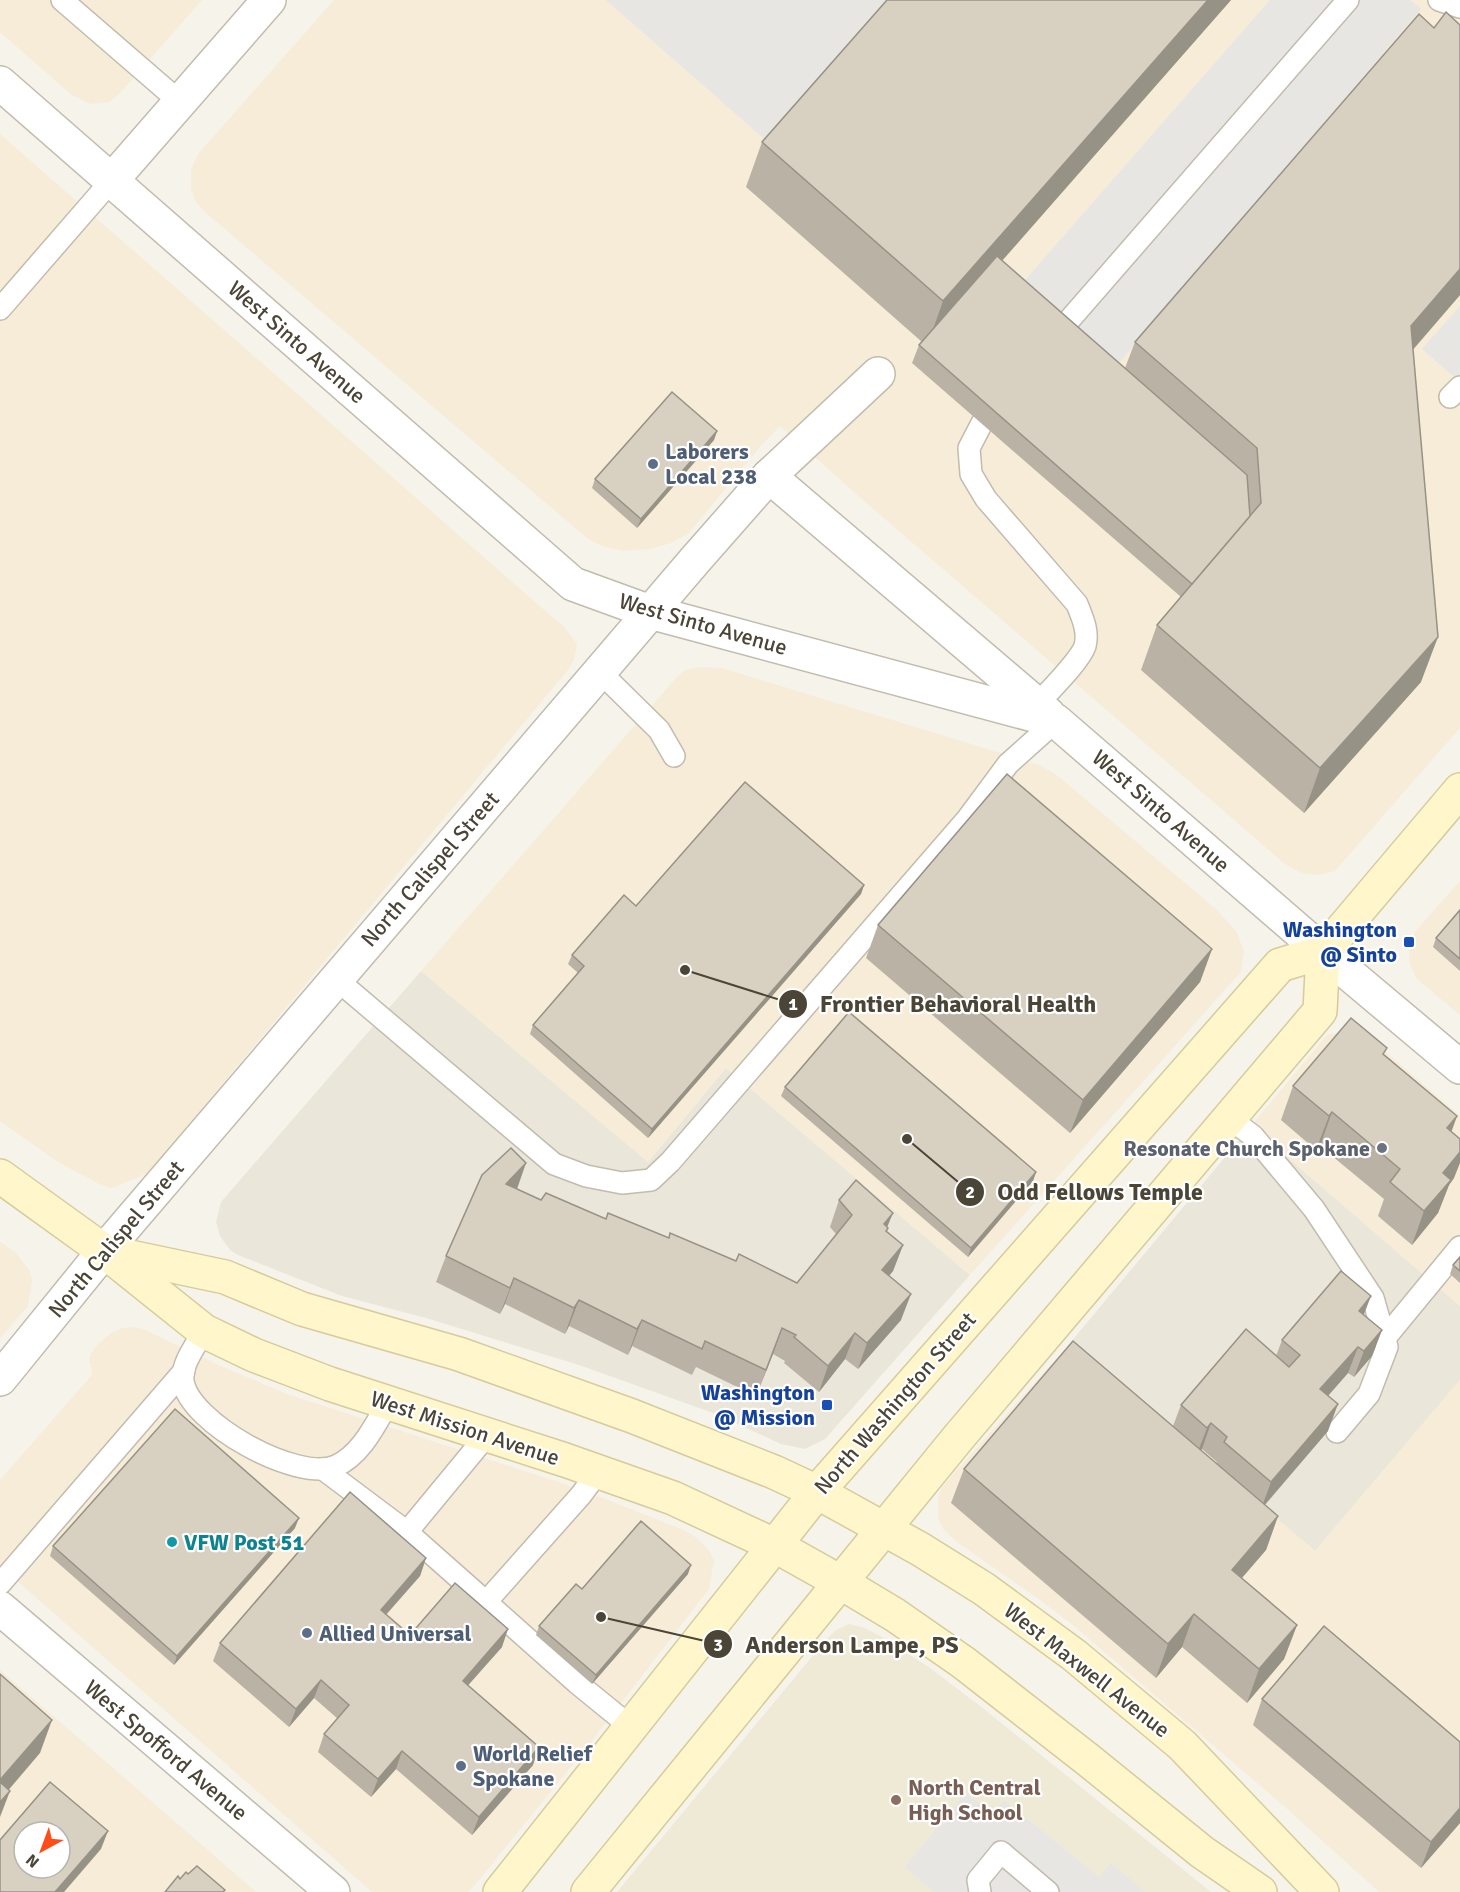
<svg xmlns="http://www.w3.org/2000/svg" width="1460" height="1892" font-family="Signika,sans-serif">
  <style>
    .residential { fill: #eae6d9 }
    .commercial { fill: #f7ecd7; fill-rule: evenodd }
    .education { fill: #efead5 }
    .parking { fill: #e8e6e3 }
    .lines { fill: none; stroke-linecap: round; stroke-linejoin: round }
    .lane-casing { stroke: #c2bcad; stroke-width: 24 }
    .street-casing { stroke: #c2bcad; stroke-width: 36 }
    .secondary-casing { stroke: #d7cb9a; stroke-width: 36 }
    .lane { stroke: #fff; stroke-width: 21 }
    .street { stroke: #fff; stroke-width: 33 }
    .secondary { stroke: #fff6cc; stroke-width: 33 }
    .wall { fill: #bab3a5; fill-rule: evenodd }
    .shaded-wall { fill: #979286 }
    .building { fill: #d8d0c0; stroke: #979286; stroke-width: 1.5; fill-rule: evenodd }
    .service-dot { fill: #5c6f8a; stroke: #fff; stroke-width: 2 }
    .transit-dot { fill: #1a4fb4; stroke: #fff; stroke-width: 2 }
    .worship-dot { fill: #6b7280; stroke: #fff; stroke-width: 2 }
    .culture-dot { fill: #0f9aa8; stroke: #fff; stroke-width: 2 }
    .education-dot { fill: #8d6e63; stroke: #fff; stroke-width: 2 }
    .labels { text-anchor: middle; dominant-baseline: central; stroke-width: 4.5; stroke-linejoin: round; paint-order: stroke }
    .street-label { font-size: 22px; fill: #4b4538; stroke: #fff }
    .service-label { font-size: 22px; font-weight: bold; fill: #4e5e75; stroke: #fff; text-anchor: start }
    .transit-label { font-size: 22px; font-weight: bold; fill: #164399; stroke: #fff; text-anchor: end }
    .worship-label { font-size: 22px; font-weight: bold; fill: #5b616d; stroke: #fff; text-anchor: end }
    .culture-label { font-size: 22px; font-weight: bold; fill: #0d838f; stroke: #fff; text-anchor: start }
    .education-label { font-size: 22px; font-weight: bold; fill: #785e54; stroke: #fff; text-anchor: start }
    .leader { fill: none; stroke: #4b4538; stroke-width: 2 }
    .callout-dot { fill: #4b4538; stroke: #fff; stroke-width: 2 }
    .mark-label { font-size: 18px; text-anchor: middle; font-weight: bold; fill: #fff }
    .callout-label { font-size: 24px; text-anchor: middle; font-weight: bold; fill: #4b4538; stroke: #fff; stroke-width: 4.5; stroke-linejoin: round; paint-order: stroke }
  </style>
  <rect width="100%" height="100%" fill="#f6f3eb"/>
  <g class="residential">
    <polygon points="421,971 648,1162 726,1068 970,1275 825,1439 805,1449 781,1444 716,1414 579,1365 426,1318 342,1296 238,1255 230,1250 220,1236 216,1222 221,1202"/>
    <polygon points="1251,1126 1460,1306 1460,1380 1315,1551 1070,1343"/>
  </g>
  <g class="commercial">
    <polygon points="0,0 202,0 120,93 109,102 91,104 72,95 0,32"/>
    <polygon points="334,0 1460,0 1460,728 1335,871 1318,875 1301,873 1285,864 871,507 780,426 759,448 688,534 671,543 650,549 624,551 605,547 588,539 206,213 196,202 191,189 191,170 198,154"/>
    <polygon points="0,134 565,628 577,644 574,660 568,670 148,1173 112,1188 101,1185 58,1162 0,1121"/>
    <polygon points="699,667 722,668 1040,765 1058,776 1216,909 1236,931 1244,951 1241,972 970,1275 726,1068 648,1162 421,971 676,678 685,670"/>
    <polygon points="1460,881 1460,1015 1416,978 1410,965 1409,954 1415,932"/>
    <polygon points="1348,1030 1367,1036 1460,1116 1460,1306 1251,1126 1327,1035"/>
    <polygon points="0,1242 15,1252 30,1271 32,1281 28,1306 0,1338"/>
    <polygon points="134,1327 145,1330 223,1367 287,1394 580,1489 684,1530 697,1538 708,1549 714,1560 709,1589 588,1746 469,1892 372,1892 0,1566 0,1480 91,1376 92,1369 89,1362 90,1355 97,1345 111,1333 122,1328"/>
    <polygon points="1070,1343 1315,1551 1460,1380 1460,1892 1379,1892 1285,1807 1074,1626 1040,1600 957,1542 943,1529 938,1518 938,1499 942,1487"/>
    <path d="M0,1670L256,1892H0ZM24,1832H60V1868H24Z"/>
  </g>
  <polygon class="education" points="849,1624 862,1627 877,1634 930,1668 984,1709 1211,1892 617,1892 825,1641 836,1630"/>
  <g class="parking">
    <polygon points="606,0 899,0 771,145"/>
    <polygon points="1270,0 1410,0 1421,9 1107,377 1013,294"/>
    <polygon points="1460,306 1460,382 1422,349"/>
    <polygon points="966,1793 993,1814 1004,1800 1099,1877 1111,1863 1145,1892 934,1892 905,1867"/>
  </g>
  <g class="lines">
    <g class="lane-casing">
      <g id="lane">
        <polyline points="62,0 180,102"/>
        <polyline points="1439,0 1460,7"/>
        <polyline points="0,309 112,180"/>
        <polyline points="1051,341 1348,0"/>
        <polyline points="1450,397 1460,387"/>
        <path d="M1000,402L982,423L969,448L971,474L986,499L1077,604C1082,617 1089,631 1085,646C1079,663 1043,697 1030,712"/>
        <polyline points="599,671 659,730 674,756"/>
        <polyline points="336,979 554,1164 586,1176 622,1183 651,1180 670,1162 968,818 1008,764 1056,721"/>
        <polyline points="1229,1118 1253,1136 1314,1209 1373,1298 1387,1347 1369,1394 1337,1432"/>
        <path d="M204,1331C196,1345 181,1364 183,1381C189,1423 298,1483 336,1466C361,1455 375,1425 388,1403"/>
        <polyline points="1385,1338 1460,1247"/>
        <polyline points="323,1469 407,1532"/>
        <polyline points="598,1472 581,1495 486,1602 577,1683 631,1727"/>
        <polyline points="0,1584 184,1371"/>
        <polyline points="486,1602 407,1532 487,1435"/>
        <polyline points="980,1892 978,1880 1001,1852 1048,1892"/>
      </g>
    </g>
    <g class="street-casing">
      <g id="street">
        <polyline points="0,83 573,584 650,612 1056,721 1323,952 1460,1067"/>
        <polyline points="112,180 269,0"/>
        <polyline points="769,476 1048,714"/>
        <polyline points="0,1379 104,1251 696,559 769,476 878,374"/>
        <polyline points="0,1608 333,1892"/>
      </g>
    </g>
    <g class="secondary-casing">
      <g id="secondary">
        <polyline points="0,1176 104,1251 204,1331 254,1355 330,1384 565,1460 673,1498 774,1545 840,1582 895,1615 964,1663 1087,1759 1202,1852 1260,1892"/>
        <polyline points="111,1253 225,1277 302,1309 459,1354 632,1416 774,1472 817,1492 920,1549 984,1589 1074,1655 1182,1745 1322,1892"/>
        <polyline points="500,1892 817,1492 1280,965 1323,952 1460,790"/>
        <polyline points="588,1892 958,1438 1320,1011 1323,952"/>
      </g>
    </g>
    <use href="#lane" class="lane"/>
    <use href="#street" class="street"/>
    <use href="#secondary" class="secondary"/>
  </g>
  <g class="wall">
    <polygon points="887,0 1231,0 1002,261 1125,368 1135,342 1460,295 1413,350 1421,682 1304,813 1141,670 1157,625 1181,597 912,363 919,345 922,342 746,187 762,142"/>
    <polygon points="717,431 714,440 637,528 592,488 595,479"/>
    <polygon points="864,885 861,894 648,1138 530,1034 533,1025 578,973 568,964 572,955 636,906"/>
    <polygon points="1460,910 1460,971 1433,947 1436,938"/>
    <polygon points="878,925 1212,949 1200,982 1070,1133 866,958"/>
    <polygon points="1385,1055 1457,1116 1451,1131 1454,1178 1449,1185 1438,1213 1412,1245 1378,1216 1384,1199 1320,1146 1316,1150 1281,1120 1293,1086"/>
    <polygon points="785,1087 1036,1172 1033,1181 968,1257 781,1096"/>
    <polygon points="517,1189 541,1200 669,1238 736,1261 797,1283 836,1234 830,1227 839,1200 887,1227 887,1232 903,1245 893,1271 889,1276 901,1320 858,1369 845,1359 819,1392 784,1363 785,1361 773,1354 756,1396 696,1367 692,1375 632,1346 628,1355 569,1326 565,1334 505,1304 500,1314 436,1282 446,1256"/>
    <polygon points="1460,1257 1460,1283 1450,1274 1453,1265"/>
    <path d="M1364,1315L1382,1330L1372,1356L1354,1377L1348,1373L1328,1396V1431L1265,1505L1278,1516L1266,1550L1242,1578L1297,1625L1284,1659L1247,1703L1182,1647L1156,1678L951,1503L964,1469L1173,1426L1181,1405L1276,1356L1282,1340ZM1202,1449L1217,1462L1216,1463L1201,1450Z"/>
    <polygon points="295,1528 174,1665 50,1556 53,1546"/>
    <polygon points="426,1558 420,1576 386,1615 410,1635 502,1647 468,1685 533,1765 472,1835 396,1769 371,1797 318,1752 324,1734 338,1719 314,1698 289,1727 213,1661 220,1643"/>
    <polygon points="688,1574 592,1684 536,1635 539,1626 582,1589"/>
    <polygon points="1262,1699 1460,1823 1421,1868 1253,1725"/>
  </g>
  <g class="shaded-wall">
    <polygon points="1208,0 1231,0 927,346 943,301"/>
    <polygon points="1460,269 1460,295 1394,371 1411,326"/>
    <polygon points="717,431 714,440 637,528 641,519"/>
    <polygon points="1438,637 1421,682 1304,813 1320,768"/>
    <polygon points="864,885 861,894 648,1138 652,1129"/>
    <polygon points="1212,949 1200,982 1070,1133 1083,1100"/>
    <polygon points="1332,1112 1320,1146 1316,1150 1329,1116"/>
    <polygon points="1457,1116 1445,1150 1447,1128"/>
    <polygon points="1460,1152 1460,1163 1454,1178 1449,1185 1438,1213 1412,1245 1424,1211 1443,1173"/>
    <polygon points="526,1163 517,1189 506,1184"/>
    <polygon points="1036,1172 1033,1181 968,1257 971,1248"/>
    <polygon points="893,1213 886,1230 888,1228 879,1254 884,1224"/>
    <polygon points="903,1245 893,1271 872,1296 882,1270"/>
    <polygon points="514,1278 505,1304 500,1314 510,1288"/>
    <polygon points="911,1294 901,1320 858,1369 867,1343"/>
    <polygon points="1371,1296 1361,1322 1359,1311"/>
    <polygon points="579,1300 569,1326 565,1334 574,1308"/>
    <polygon points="642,1320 632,1346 628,1355 637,1329"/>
    <polygon points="782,1328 773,1354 756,1396 766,1370"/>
    <polygon points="1382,1330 1372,1356 1354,1377 1364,1351"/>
    <polygon points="855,1333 845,1359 819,1392 828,1366"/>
    <polygon points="1358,1347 1348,1373 1311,1415 1320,1389"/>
    <polygon points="1338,1404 1328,1431 1261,1509 1271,1482"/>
    <polygon points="1211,1423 1202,1449 1197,1454 1207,1428"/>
    <polygon points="1278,1516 1266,1550 1220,1603 1232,1570"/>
    <polygon points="299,1518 295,1528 174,1665 177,1656"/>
    <polygon points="426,1558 420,1576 374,1628 381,1610"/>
    <polygon points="691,1565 688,1574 592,1684 596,1675"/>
    <polygon points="1194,1614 1182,1647 1156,1678 1168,1644"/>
    <polygon points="1297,1625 1284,1659 1247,1703 1259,1669"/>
    <polygon points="508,1629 502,1647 456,1699 463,1681"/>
    <polygon points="321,1680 314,1698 289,1727 296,1709"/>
    <polygon points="52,1720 40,1753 0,1800 0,1780"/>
    <polygon points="539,1747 533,1765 472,1835 479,1817"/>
    <polygon points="402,1751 396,1769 371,1797 378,1779"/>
    <polygon points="10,1791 0,1817 0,1802"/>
    <polygon points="1460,1808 1460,1823 1421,1868 1431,1842"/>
    <polygon points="108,1831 101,1849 64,1892 55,1892"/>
  </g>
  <g class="building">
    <polygon points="887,0 1208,0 943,301 762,142"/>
    <polygon points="1446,12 1460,25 1460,269 1411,326 1438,637 1320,768 1157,625 1261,503 1257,448 1135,342 1419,14 1434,28"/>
    <polygon points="997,256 1247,475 1250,516 1192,584 919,345"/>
    <polygon points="672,392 717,431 641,519 595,479"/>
    <polygon points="1007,774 1212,949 1083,1100 878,925"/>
    <polygon points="745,782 864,885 652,1129 533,1025 584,966 572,955 624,895 636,906"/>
    <polygon points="1460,910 1460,959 1436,938"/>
    <polygon points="849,1012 1036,1172 971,1248 785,1087"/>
    <polygon points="1351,1018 1387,1048 1383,1054 1457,1116 1447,1128 1460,1139 1460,1152 1443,1173 1451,1180 1424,1211 1390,1182 1400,1169 1332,1112 1329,1116 1293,1086"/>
    <polygon points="511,1148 526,1163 506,1184 541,1200 546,1193 606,1219 608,1213 669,1238 670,1233 736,1261 739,1254 797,1283 852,1215 839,1200 856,1180 893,1213 884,1224 888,1228 886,1231 903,1245 882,1270 911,1294 867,1343 855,1333 828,1366 794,1337 796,1335 782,1328 766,1370 705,1341 702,1349 642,1320 637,1329 579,1300 574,1308 514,1278 510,1288 446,1256 482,1175"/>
    <polygon points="1460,1257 1460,1271 1453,1265"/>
    <polygon points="1341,1271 1371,1296 1359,1311 1382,1330 1364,1351 1358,1347 1320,1389 1338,1404 1271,1482 1224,1442 1227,1437 1211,1423 1207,1428 1181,1405 1246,1329 1289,1367 1300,1355 1282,1340"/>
    <polygon points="1073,1341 1278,1516 1232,1570 1297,1625 1259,1669 1194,1614 1168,1644 964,1469"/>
    <polygon points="175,1409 299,1518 177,1656 53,1546"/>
    <polygon points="350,1492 426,1558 381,1610 410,1635 455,1583 508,1629 463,1681 539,1747 479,1817 402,1751 378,1779 324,1734 349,1705 321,1680 296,1709 220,1643"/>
    <polygon points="641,1521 691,1565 596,1675 539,1626 576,1584 582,1589"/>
    <polygon points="1324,1626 1460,1742 1460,1808 1431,1842 1262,1699"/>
    <polygon points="0,1674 52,1720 0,1780"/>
    <polygon points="0,1782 10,1791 0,1802"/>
    <path d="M50,1782L108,1831L55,1892H0V1840ZM24,1832H60V1868H24Z"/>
    <polygon points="197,1866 225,1890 223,1892 165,1892 178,1876 180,1879 186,1872 188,1874"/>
  </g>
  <g class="service-dot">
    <circle cx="653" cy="464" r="6"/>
    <circle cx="307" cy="1633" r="6"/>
    <circle cx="461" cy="1766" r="6"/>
  </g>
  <g class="transit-dot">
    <rect x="1403" y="936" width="12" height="12" rx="3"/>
    <rect x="821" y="1399" width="12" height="12" rx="3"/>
  </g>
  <circle class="worship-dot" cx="1382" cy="1148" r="6"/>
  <circle class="culture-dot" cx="172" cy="1542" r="6"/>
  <circle class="education-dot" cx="896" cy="1800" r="6"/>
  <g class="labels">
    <g class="street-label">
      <text transform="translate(297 342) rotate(41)">West Sinto Avenue</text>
      <text transform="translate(703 624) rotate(16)">West Sinto Avenue</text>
      <text transform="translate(1161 811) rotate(41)">West Sinto Avenue</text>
      <text transform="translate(430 869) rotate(-49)">North Calispel Street</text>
      <text transform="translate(116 1239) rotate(-50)">North Calispel Street</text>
      <text transform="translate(895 1403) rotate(-49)">North Washington Street</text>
      <text transform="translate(465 1428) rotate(18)">West Mission Avenue</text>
      <text transform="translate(1087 1670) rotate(38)">West Maxwell Avenue</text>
      <text transform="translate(166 1750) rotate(40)">West Spofford Avenue</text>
    </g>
    <g class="service-label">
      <text x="665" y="451">Laborers<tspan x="665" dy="25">Local 238</tspan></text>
      <text x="319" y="1633">Allied Universal</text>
      <text x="473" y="1753">World Relief<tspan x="473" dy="25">Spokane</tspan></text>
    </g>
    <g class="transit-label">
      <text x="1397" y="929">Washington<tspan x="1397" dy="25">@ Sinto</tspan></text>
      <text x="815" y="1392">Washington<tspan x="815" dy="25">@ Mission</tspan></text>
    </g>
    <g class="worship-label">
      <text x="1370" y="1148">Resonate Church Spokane</text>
    </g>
    <g class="culture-label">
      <text x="184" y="1542">VFW Post 51</text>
    </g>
    <g class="education-label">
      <text x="908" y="1787">North Central<tspan x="908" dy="25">High School</tspan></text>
    </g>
  </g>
  <path class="leader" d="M685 970L793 1004M907 1139L970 1192M601 1617L718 1644"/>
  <g class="callout-dot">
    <circle cx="685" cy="970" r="6"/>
    <circle cx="907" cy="1139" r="6"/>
    <circle cx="601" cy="1617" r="6"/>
    <circle cx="793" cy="1004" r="15"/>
    <circle cx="970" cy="1192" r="15"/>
    <circle cx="718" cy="1644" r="15"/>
  </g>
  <g class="mark-label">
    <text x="793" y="1010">1</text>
    <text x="970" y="1198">2</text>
    <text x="718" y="1651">3</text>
  </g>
  <g class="callout-label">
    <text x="958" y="1012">Frontier Behavioral Health</text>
    <text x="1100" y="1200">Odd Fellows Temple</text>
    <text x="852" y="1653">Anderson Lampe, PS</text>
  </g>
  <g transform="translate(42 1850) rotate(221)"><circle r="28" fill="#ffffff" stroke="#b7b5af" stroke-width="1.5"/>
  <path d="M0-4.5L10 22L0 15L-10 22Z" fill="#ff4c19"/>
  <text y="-9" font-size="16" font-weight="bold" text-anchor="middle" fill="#4b4538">N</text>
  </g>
</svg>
